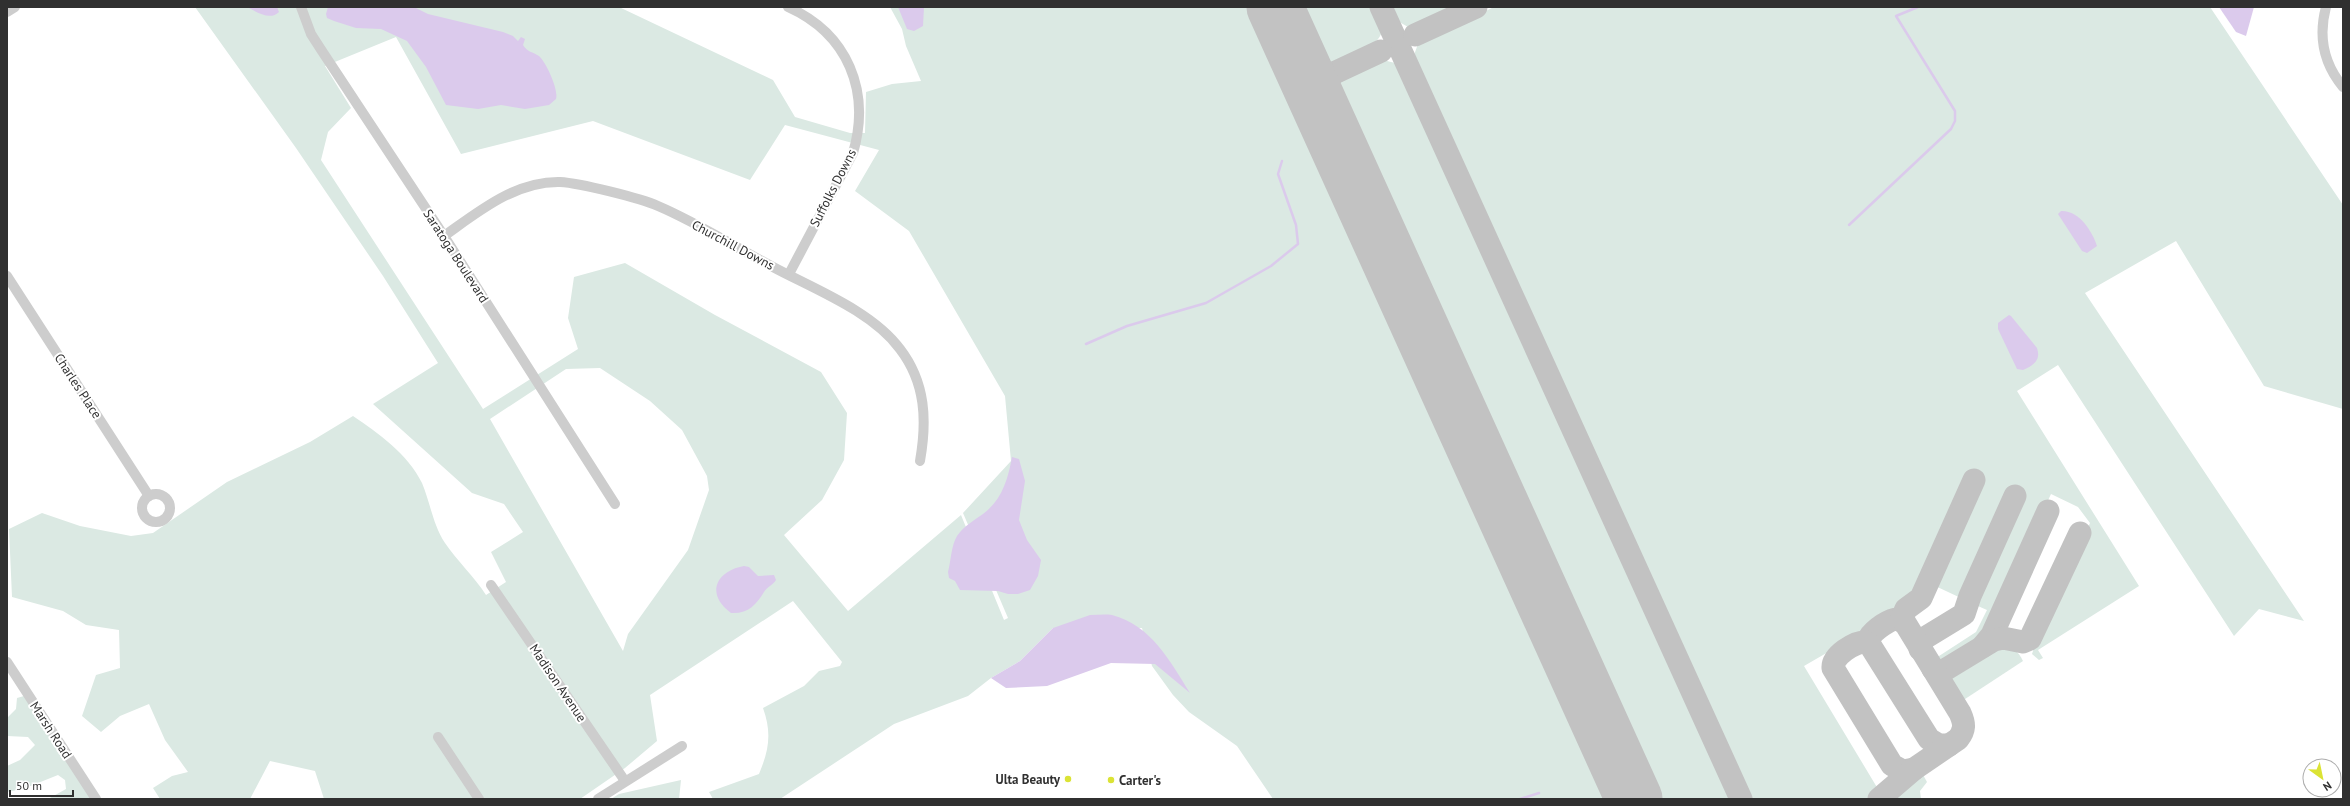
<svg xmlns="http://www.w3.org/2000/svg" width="2350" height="806" font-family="'PT Sans',sans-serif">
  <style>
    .green { fill: #dbe9e3; fill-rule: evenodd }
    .water { fill: #dbcaec }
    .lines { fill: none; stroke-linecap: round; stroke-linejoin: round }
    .stream { stroke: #dbcaec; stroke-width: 2.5 }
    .taxiway { stroke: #c2c2c2; stroke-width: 23 }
    .runway { stroke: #c2c2c2; stroke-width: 57 }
    .minor { stroke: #cdcdcd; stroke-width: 10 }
    .poi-dot { fill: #dbe335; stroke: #fff; stroke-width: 1.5 }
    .labels { text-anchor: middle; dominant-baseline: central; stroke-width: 4; stroke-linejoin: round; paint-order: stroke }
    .street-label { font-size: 13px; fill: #303030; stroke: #fff }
    .poi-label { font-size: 13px; font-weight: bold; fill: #303030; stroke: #fff; text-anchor: end }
  </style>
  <rect width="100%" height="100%" fill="#fff"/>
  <g class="green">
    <path d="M195,7H619L773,80L795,117L850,133H865L866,92L892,84L921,81L906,46L902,29L890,7H1261L1621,799H1273L1237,746L1189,712L1173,695L1152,666L1142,628H1053L1020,661L991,678L968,696L894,724L780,799H713L709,792L759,774C769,750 772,733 763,708L804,686L819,671L840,666L842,662L793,601L650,695L657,741L625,768L580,799H324L315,771L270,761L250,799H160L153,788L172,776L188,772L165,740L149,704L120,716L101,732L82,716L96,675L120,668L119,630L86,625L63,611L12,597L9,529L42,513L80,526L131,536L153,533L227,482L310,442L353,416C378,433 408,454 422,483C430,502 433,525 445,543C457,561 474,576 486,595L506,582L491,552L523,532L504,504L472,493L373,404L438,363L383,276L296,148ZM396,37L461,154L593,121L750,180L785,125L879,150L855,191L909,231L1005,396L1011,461L963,513L1008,618L1004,620L961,515L848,611L784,535L822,500L844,460L847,413L821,372L715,315L625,263L574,277L568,318L578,349L483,409L321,160L328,132L351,108L325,66ZM600,368L650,401L682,430L707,476L709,490L688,550L628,634L623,651L490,419L566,369Z"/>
    <path d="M1288,7H1372L1381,34C1376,48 1338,67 1323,65L1308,53Z"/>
    <polygon points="1389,7 1457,7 1422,23 1408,27 1396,20"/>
    <polygon points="1494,7 2210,7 2343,205 2343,409 2264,386 2176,241 2085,293 2304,621 2259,609 2234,636 2058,365 2017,391 2139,586 2038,650 2043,658 2039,660 2032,654 2035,645 2090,523 2078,507 2051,494 1986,634 1977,642 1939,663 1936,658 1976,632 1987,610 1971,603 2018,497 2012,494 1963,599 1931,584 1978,479 1970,475 1918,591 1842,644 1804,666 1878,789 1867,799 1750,799 1417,68 1414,55 1418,44"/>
    <polygon points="1383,60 1395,63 1401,69 1732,799 1648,799 1330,99 1330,92 1337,81"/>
    <path d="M2002,645C2013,647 2018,651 2023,661L1962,701L1949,680L1951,675Z"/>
    <polygon points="24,696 92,799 48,799 66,789 65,780 58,775 23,789 7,792 7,766 20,760 35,745 28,737 7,736 7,718 16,709 17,698"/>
    <polygon points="1922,773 1927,782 1920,791 1921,799 1891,799"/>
    <polygon points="681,780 679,799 611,799 619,794"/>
  </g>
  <g class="water">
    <path d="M247,7H277L279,12C270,21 257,12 247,7Z"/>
    <path d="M328,7H414L428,14L503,32L513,36L518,41L521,37L525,39L523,45C527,52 533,52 539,56C546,62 559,90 556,99L549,105L525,109L501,105L478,109L446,105L426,67L407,41L381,29L356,28L334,21L327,18L326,14Z"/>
    <polygon points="898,7 924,7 923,26 914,31 907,29"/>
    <polygon points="2219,7 2254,7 2246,36 2236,32"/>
    <path d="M2061,211C2079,210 2092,231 2097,246L2087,253L2082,251L2058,214Z"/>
    <path d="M2009,315L2011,316L2037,348C2041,360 2034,365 2023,370L2017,369L1998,329V323Z"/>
    <path d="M1012,457L1019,459L1025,481L1019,520L1027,540L1041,560L1038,576L1030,590L1018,594H1008L998,591L960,590L955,581L949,578L948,572C951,561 951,546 957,536C964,526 973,521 983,514C1002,500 1008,479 1012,457Z"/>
    <path d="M744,566L749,567L758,576L774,575L776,580C773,585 767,587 764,592C756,605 748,614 731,613C705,594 716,571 744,566Z"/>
    <path d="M1090,615C1097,615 1105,614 1112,615C1151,625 1170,661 1190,693L1155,664L1111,663L1047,686L1006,688L991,678L1020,661L1053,628Z"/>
  </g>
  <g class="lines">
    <g class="stream">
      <polyline points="1849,225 1951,129 1955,121 1955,111 1896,16 1918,7"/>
      <polyline points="1086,344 1127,326 1206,303 1271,266 1298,244 1296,225 1278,174 1282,161"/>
      <polyline points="1520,799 1539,793"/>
    </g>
    <g class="taxiway">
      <polyline points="1381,7 1741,799"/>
      <polyline points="1415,35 1476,7"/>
      <path d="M1294,50C1303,66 1314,77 1334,73"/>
      <path d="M1322,110C1318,95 1322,84 1334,73L1381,51"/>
      <path d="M1903,622L1899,619C1890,618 1874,630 1869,638L1870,645L1929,739L1939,745H1949"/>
      <path d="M1870,645L1866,642C1855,641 1832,656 1833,668L1892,765L1903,771L1914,769"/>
      <polyline points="1983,646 1992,635 2048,511"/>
      <polyline points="1920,649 1923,639 1964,614 1970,596 2015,496"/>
      <polyline points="1933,669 1940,672 1943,671 1994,640 2003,638 2023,642 2030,639 2080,533"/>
      <path d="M1879,799L1914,769L1958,739C1965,730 1965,724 1960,713L1902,618L1906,609L1921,598L1974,480"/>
    </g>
    <polyline class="runway" points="1275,7 1634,799"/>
    <g class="minor">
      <polyline points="301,7 311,34 320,48 444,236 615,504"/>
      <path d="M788,7C848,34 871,91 853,153L789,274"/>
      <path d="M2326,7C2318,37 2324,64 2343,87"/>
      <polyline points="7,12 15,7"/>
      <path d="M444,236C478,212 515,181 560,182C580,183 640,198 658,206C698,223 735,247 773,267C814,289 872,311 900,349C926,383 927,421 920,461"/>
      <polyline points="7,276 149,496"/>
      <circle cx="156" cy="508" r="14"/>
      <polyline points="491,585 625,781"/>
      <polyline points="7,662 96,799"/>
      <polyline points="438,737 479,799"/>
      <polyline points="598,799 682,746"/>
    </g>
  </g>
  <g class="poi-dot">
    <circle cx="1068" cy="779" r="4"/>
    <circle cx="1111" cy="780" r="4"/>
  </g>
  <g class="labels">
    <g class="street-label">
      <text transform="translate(833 188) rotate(-63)">Suffolks Downs</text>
      <text transform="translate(733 245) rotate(28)">Churchill Downs</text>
      <text transform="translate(456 256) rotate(57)">Saratoga Boulevard</text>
      <text transform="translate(78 386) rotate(57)">Charles Place</text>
      <text transform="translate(558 683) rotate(56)">Madison Avenue</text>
      <text transform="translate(51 730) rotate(57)">Marsh Road</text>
    </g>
    <g class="poi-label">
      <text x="1060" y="779">Ulta Beauty</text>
      <text x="1119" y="780" text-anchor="start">Carter's</text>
    </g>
  </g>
  <rect width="2350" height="806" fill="none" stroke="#303030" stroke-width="16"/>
  <g transform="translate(2322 778) rotate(147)"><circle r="19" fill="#ffffff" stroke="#acacac"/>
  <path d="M0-3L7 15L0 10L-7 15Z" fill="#dbe335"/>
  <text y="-6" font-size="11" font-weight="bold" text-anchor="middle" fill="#303030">N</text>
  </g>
  <path d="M10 790v6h63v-6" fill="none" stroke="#303030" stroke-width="2"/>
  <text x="16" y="790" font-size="12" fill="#303030" stroke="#ffffff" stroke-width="3" paint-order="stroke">50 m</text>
</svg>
